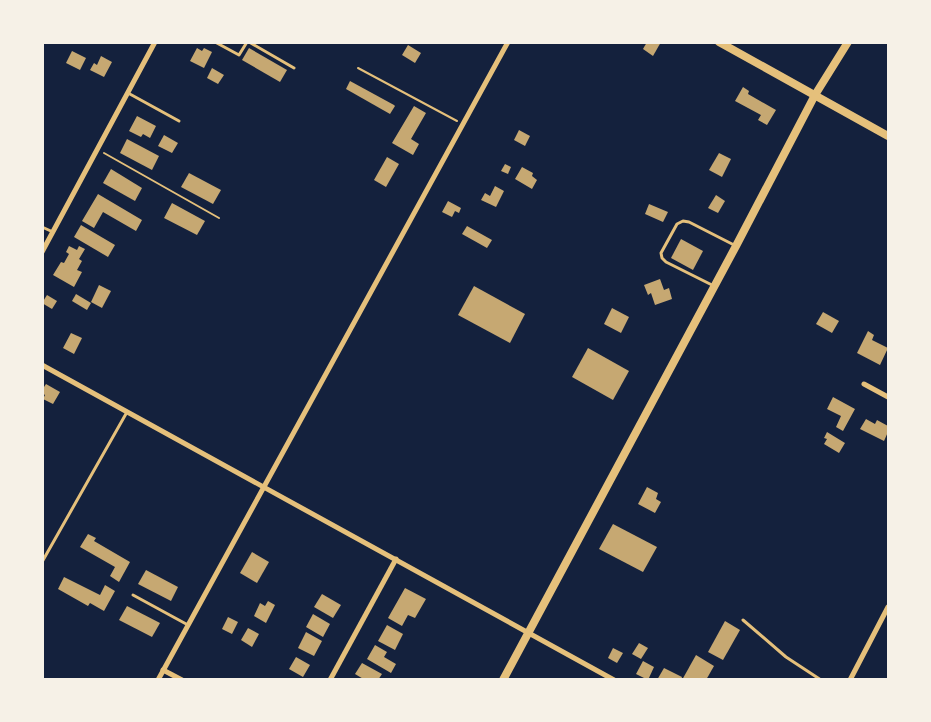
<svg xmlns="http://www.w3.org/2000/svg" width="931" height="722" font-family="'Varela Round',sans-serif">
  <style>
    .building { fill: #c6a872 }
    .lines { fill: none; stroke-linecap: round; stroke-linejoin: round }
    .path { stroke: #e5c07b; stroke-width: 2 }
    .service { stroke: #e5c07b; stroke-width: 3 }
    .minor { stroke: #e5c07b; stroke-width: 5 }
    .tertiary { stroke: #e5c07b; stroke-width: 8 }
  </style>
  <rect width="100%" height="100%" fill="#14213d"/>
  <g class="building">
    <polygon points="647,42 661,42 653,56 643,49"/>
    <polygon points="408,45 421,53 415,63 402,55"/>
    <polygon points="197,48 202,51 204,48 212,52 204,68 190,61"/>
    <polygon points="249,48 287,70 280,82 242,60"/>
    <polygon points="72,51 86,58 80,70 66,63"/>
    <polygon points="101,56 112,62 104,77 90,70 94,63 97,65"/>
    <polygon points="212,68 224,75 218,84 207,78"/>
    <polygon points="350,81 394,105 395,106 390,114 346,89"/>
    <polygon points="743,87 749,91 748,94 776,110 767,125 758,120 761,115 735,101"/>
    <polygon points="414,106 426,113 411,139 419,144 413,155 392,143"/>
    <polygon points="137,116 156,126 150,138 143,134 141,137 129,131"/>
    <polygon points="519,130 530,136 525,146 514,140"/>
    <polygon points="164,135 178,143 172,153 158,146"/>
    <polygon points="127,139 159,156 152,170 120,153"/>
    <polygon points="719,153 731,159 722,177 709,170"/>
    <polygon points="387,157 399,164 386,187 374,180"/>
    <polygon points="505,164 511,167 508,174 501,171"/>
    <polygon points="522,167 533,173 532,176 537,180 532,189 515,179"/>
    <polygon points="111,169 142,188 135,201 103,183"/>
    <polygon points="189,173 221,190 213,204 181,187"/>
    <polygon points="495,186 504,191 496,207 481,200 485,193 490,196"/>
    <polygon points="98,194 142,220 136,231 103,212 94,228 82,221"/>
    <polygon points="716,195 725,201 718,213 708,208"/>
    <polygon points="448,201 461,208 459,213 455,211 452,217 442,212"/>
    <polygon points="172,203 205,221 197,235 164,218"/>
    <polygon points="649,204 668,212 663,222 645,214"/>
    <polygon points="81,225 115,245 108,257 74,237"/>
    <polygon points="467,226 492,240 487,248 462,234"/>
    <polygon points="681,239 703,251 693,270 671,258"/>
    <polygon points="69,246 77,250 79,246 85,249 79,259 82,261 77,270 82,272 74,287 53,275 61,262 64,263 69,254 66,252"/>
    <polygon points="660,279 664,290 669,288 672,299 655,305 651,293 648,295 644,285"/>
    <polygon points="99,285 111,291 102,308 91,302"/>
    <polygon points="474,286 525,314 510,343 458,315"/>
    <polygon points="76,294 91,303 87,310 72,301"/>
    <polygon points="47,295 57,301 52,309 42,303"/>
    <polygon points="612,308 629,317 621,333 604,324"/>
    <polygon points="823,312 839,321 832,333 816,324"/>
    <polygon points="868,331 874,335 872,340 888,348 880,365 857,353"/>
    <polygon points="71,333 82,338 74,354 63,348"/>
    <polygon points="588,348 629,371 613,400 572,377"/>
    <polygon points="46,384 60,392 53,404 43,399 45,395 42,393 42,390"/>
    <polygon points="833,397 855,409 843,431 836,427 841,416 827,409"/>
    <polygon points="866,419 875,424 877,420 888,426 888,432 884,441 860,429"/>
    <polygon points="827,432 845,443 839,453 824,444 827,439 824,438"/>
    <polygon points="647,487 658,493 656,499 661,502 655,513 638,504"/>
    <polygon points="613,524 657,547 643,572 599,549"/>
    <polygon points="88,534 96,538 94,541 130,562 119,582 110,576 115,567 80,547"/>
    <polygon points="252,552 269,562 257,583 240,573"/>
    <polygon points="146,570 178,587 171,601 138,584"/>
    <polygon points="64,577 100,595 105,585 115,591 104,611 90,603 88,606 58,589"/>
    <polygon points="405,588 426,599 415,618 408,615 402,626 388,618"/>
    <polygon points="322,594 341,605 333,618 314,607"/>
    <polygon points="268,601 275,605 266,623 254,616 260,603 265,606"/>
    <polygon points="127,606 160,623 152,637 119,620"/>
    <polygon points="313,614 330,624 323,637 306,627"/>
    <polygon points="228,617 238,622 232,634 222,629"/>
    <polygon points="725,621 740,630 723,660 708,652"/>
    <polygon points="387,625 403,634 395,650 378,641"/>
    <polygon points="248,628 259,634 252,647 241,640"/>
    <polygon points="306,632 322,641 314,656 298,648"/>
    <polygon points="639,643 648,648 641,659 632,654"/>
    <polygon points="375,645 387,652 384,657 396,664 391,673 367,659"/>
    <polygon points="613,648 623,653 617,663 608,658"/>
    <polygon points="696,655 714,666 706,680 682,680"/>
    <polygon points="296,657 310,665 303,677 289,669"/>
    <polygon points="643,661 654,667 648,680 636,674"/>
    <polygon points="362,663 382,674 378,680 365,680 355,674"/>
    <polygon points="664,668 682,677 681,680 657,680"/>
  </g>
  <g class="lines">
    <g class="path">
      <polyline points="358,68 457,121"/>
      <polyline points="104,153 219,218"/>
    </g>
    <g class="service">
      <polyline points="215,42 239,55 247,42"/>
      <polyline points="249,42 294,68"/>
      <polyline points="128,93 179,121"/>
      <polyline points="42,227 53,232"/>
      <polyline points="714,286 666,262 662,258 661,253 677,224 683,221 689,222 736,246"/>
      <polyline points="42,562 127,412"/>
      <polyline points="133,595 188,625"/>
      <polyline points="743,620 786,657 821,680"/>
    </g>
    <g class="minor">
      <polyline points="42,252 155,42"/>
      <polyline points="42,365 614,680"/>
      <polyline points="864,384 888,397"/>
      <polyline points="163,670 182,680"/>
      <polyline points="158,680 508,42"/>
      <polyline points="330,680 396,559"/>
      <polyline points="850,680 888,607"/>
    </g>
    <g class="tertiary">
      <polyline points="719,42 888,136"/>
      <polyline points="503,680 736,246 815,95 848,42"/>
    </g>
  </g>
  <rect width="931" height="722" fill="none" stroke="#f6f1e7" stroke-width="88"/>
</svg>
